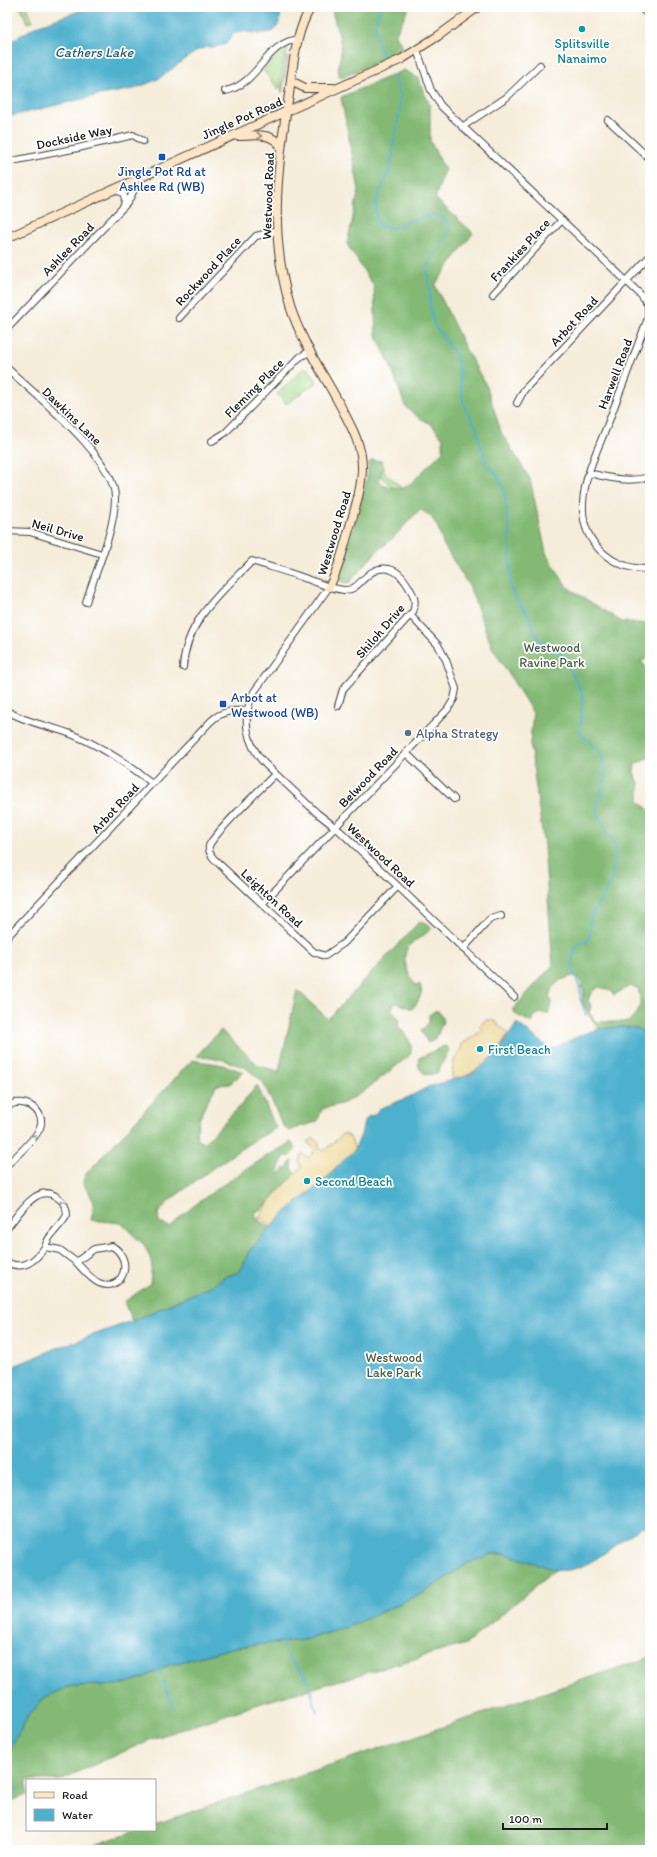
<svg xmlns="http://www.w3.org/2000/svg" width="657" height="1857" font-family="Itim,sans-serif">
  <style>
    .green { fill: #a4d989; stroke: #607a52 }
    .forest { fill: #83b975; stroke: #506a48; fill-rule: evenodd }
    .sand { fill: #eeda9e; stroke: #857b5d }
    .water { fill: #4eb0cd; stroke: #356674 }
    .lines { fill: none; stroke-linecap: round; stroke-linejoin: round }
    .stream { stroke: #4eb0cd; stroke-width: 2 }
    .street-casing { stroke: #3d3b38; stroke-width: 8 }
    .secondary-casing { stroke: #3d3b38; stroke-width: 10 }
    .street { stroke: #fff; stroke-width: 6 }
    .secondary { stroke: #fde5c5; stroke-width: 8 }
    .oneway { stroke: #988b79 }
    .oneway2 { stroke: #999 }
    .culture-dot { fill: #0f9aa8; stroke: #fff; stroke-width: 1.5 }
    .transit-dot { fill: #1a4fb4; stroke: #fff; stroke-width: 1.5 }
    .service-dot { fill: #5c6f8a; stroke: #fff; stroke-width: 1.5 }
    .labels { text-anchor: middle; dominant-baseline: central; stroke-width: 3.5; stroke-linejoin: round; paint-order: stroke }
    .culture-label { font-size: 13px; fill: #0d838f; stroke: #fff; text-anchor: start }
    .street-label { font-size: 13px; fill: #1c1c1c; stroke: #fff }
    .transit-label { font-size: 13px; fill: #164399; stroke: #fff }
    .park-label { font-size: 13px; fill: #4c5e42; stroke: #fff }
    .service-label { font-size: 13px; fill: #4e5e75; stroke: #fff; text-anchor: start }
    .water-label { font-size: 14px; font-style: italic; fill: #325f6c; stroke: #fff }
  </style>
  <rect width="100%" height="100%" fill="#fff"/>
  <filter id="ink" filterUnits="userSpaceOnUse"><feTurbulence type="fractalNoise" baseFrequency=".025" numOctaves="2"/><feDisplacementMap in="SourceGraphic" scale="8" xChannelSelector="R" yChannelSelector="G"/><feConvolveMatrix kernelMatrix="1 2 1 2 8 2 1 2 1" color-interpolation-filters="sRGB"/></filter>
  <filter id="wash" filterUnits="userSpaceOnUse"><feTurbulence type="fractalNoise" baseFrequency=".012" numOctaves="4" result="noise"/><feDisplacementMap in="SourceGraphic" scale="16" xChannelSelector="R" yChannelSelector="G"/><feGaussianBlur stdDeviation="0.9" result="paint"/><feColorMatrix in="noise" values="0 0 0 0 0 0 0 0 0 0 0 0 0 0 0 0 0 1.4 0 .05"/><feComposite in="paint" operator="in"/></filter>
  <g filter="url(#wash)">
    <rect width="100%" height="100%" fill="#f5ecd9"/>
    <g class="green">
      <polygon points="20,7 27,7 33,21 28,23"/>
      <polygon points="285,46 288,51 284,59 279,88 278,89 263,70"/>
      <polygon points="287,56 288,57 282,93 281,88"/>
      <polygon points="304,368 309,369 317,382 286,404 277,394"/>
      <polygon points="376,464 410,496 406,500 375,471"/>
    </g>
    <g class="forest">
      <path d="M332,7H409L395,35L403,46L395,54L341,78C335,70 341,59 341,50C341,35 333,22 332,7Z"/>
      <path d="M404,70L418,78L430,106V141L445,170L435,198L473,233L435,285L465,348L487,387L501,432L530,479L546,553L567,587L622,622L650,624V657L641,661L650,672V686L645,695L650,715V757L635,764L634,773L639,783V801L650,811V1053C645,1046 647,1039 641,1031L622,1027L599,1029L589,1015L582,1000L584,993L581,981L576,975C560,980 556,980 549,996L552,1001L548,1014C540,1012 533,1014 532,1023L517,1015L512,1010L515,1008L513,1009L553,965L544,846L530,743L533,713L492,647L469,586L443,544L438,528L432,518L420,509L392,539L376,552L350,582L344,583L339,579L367,478L369,463L372,460L382,461L384,467L378,480L384,486L402,489L411,483L443,451V438L431,424L418,417L405,406L390,364L376,335L374,287L347,244L359,190L341,97ZM630,986L638,988C642,1005 641,1010 628,1022H596L589,1013L591,1006L588,1000L592,991L599,987L609,990L614,995Z"/>
      <path d="M420,921L432,928C426,935 419,937 412,943C398,954 408,974 416,986L420,984C424,994 418,1002 412,1009L397,1003L394,1004L391,1010L399,1018L398,1026C405,1034 416,1045 409,1056L363,1092L344,1103L322,1109L317,1122L302,1126L289,1131L283,1126L263,1082L246,1068L224,1060L196,1056L221,1030L259,1066L279,1071L297,990L328,1019Z"/>
      <polygon points="435,1011 438,1011 443,1018 443,1021 436,1039 428,1043 421,1030 429,1023 429,1015"/>
      <path d="M444,1046L447,1047L449,1050L437,1073C425,1078 416,1070 419,1058Z"/>
      <path d="M192,1060L224,1065L243,1072L230,1084L217,1085C208,1100 194,1122 197,1140L204,1143L241,1105L257,1085L276,1128L250,1143L217,1165L170,1200L158,1213L159,1222L169,1227C196,1202 228,1181 259,1161C269,1154 281,1149 291,1142L296,1149L290,1156H285C281,1162 278,1167 279,1175L293,1160L292,1168L296,1174L274,1195L266,1205L254,1214L261,1222L270,1228L248,1253L243,1267L237,1273L224,1277L213,1285L132,1321L124,1302L150,1284L152,1262L144,1245L121,1223L91,1220C95,1202 94,1199 83,1184L85,1175Z"/>
      <polygon points="491,1554 507,1554 555,1570 466,1644 268,1701 152,1739 60,1780 27,1780 27,1795 7,1802 7,1755 28,1716 44,1698 56,1691 69,1686 121,1685 145,1677 166,1666 235,1647 305,1640 350,1626 423,1593 468,1563"/>
      <polygon points="650,1657 650,1850 79,1850 138,1830 155,1830 155,1824"/>
    </g>
    <g class="sand">
      <path d="M486,1020H493L509,1034C495,1056 479,1073 453,1081C450,1069 455,1056 462,1047L461,1045L483,1030L479,1026Z"/>
      <path d="M344,1133L350,1137L355,1149L327,1178L283,1214L270,1228L269,1224L259,1217C272,1195 287,1185 302,1166L299,1162L302,1153L308,1158L316,1150L307,1142L313,1139L319,1142V1148L324,1151Z"/>
    </g>
    <g class="water">
      <path d="M91,7H281C281,15 280,25 274,31L258,34L242,31L233,34L226,44L215,47H207L198,50L158,79L134,89L99,95L7,117V44L36,26Z"/>
      <path d="M517,1023L549,1048H554C567,1042 582,1033 596,1030C606,1027 633,1025 642,1031C648,1036 645,1046 650,1053V1524C619,1535 590,1576 555,1570L507,1554H491L468,1563L423,1593L350,1626L305,1640L235,1647L166,1666L145,1677L121,1685L69,1686L44,1698L28,1716L7,1755V1369L57,1348L132,1321L213,1285L224,1277L237,1273L243,1267L248,1253L283,1214L327,1178L343,1161L355,1149L361,1135L364,1122L369,1116L374,1115L379,1109L407,1098L428,1087L472,1074L499,1051Z"/>
    </g>
    <g class="lines">
      <g class="stream">
        <path d="M381,7C371,27 376,40 384,59"/>
        <path d="M393,75C407,98 397,122 393,147C392,154 392,162 390,168C383,187 368,207 380,226C383,226 387,228 389,228C408,228 432,200 449,225L448,233L429,264L427,272L430,293V306L434,325L457,357L463,401L467,411L476,427L485,462L498,476L504,490L509,528L511,589L518,602L528,614L534,631L540,641L566,659L583,696L580,730L583,736L601,754L605,772L603,788L596,811L615,845L614,864L611,882L590,919V935L587,942L579,943C575,951 569,962 573,971C577,980 581,986 581,996"/>
        <polyline points="580,998 586,1015"/>
        <polyline points="645,1525 650,1537"/>
        <polyline points="283,1643 284,1649"/>
        <polyline points="287,1656 308,1679 317,1713"/>
        <polyline points="158,1669 160,1676"/>
        <polyline points="163,1681 174,1707"/>
        <polyline points="7,1790 19,1790"/>
      </g>
    </g>
  </g>
  <g filter="url(#ink)">
    <g class="lines">
      <g class="street-casing">
        <g id="street">
          <polyline points="640,7 650,17"/>
          <path d="M417,50L431,90L441,106L640,294L648,305V318C634,354 621,390 607,426C597,451 584,476 583,504C581,543 612,570 650,569"/>
          <path d="M225,91C258,85 265,43 298,39"/>
          <polyline points="608,120 650,159"/>
          <polyline points="462,127 507,97 540,65"/>
          <polyline points="7,162 78,148 133,135 143,141"/>
          <polyline points="113,189 123,193 125,199 124,206"/>
          <polyline points="493,294 562,220"/>
          <polyline points="179,318 256,236 276,231"/>
          <polyline points="7,329 128,202 135,188 135,179"/>
          <path d="M7,368C36,396 117,459 115,499C114,533 96,570 86,602"/>
          <polyline points="517,403 524,390 650,256"/>
          <polyline points="212,441 225,433 300,357 311,351"/>
          <path d="M589,473C610,478 628,483 650,477"/>
          <polyline points="7,531 30,532 102,554"/>
          <path d="M329,587L254,692C241,717 246,744 265,764L317,813L340,831L514,997"/>
          <path d="M183,667C186,620 221,593 252,561C270,567 289,572 307,579C319,583 331,589 344,590C361,592 365,565 389,569C399,571 405,580 410,589C415,597 416,603 413,612L343,689L338,706"/>
          <path d="M7,711C27,723 50,726 71,734C101,746 127,763 152,783"/>
          <polyline points="406,753 454,799"/>
          <path d="M275,774C264,786 213,834 209,846C208,851 212,857 215,860L314,952L325,956L344,943L397,887"/>
          <polyline points="262,904 448,709 454,699 456,689 446,660 438,645 411,616"/>
          <path d="M7,937L211,721C222,711 232,710 246,711"/>
          <polyline points="463,949 490,919 501,916"/>
          <path d="M7,1107C21,1095 47,1110 40,1128C35,1140 16,1156 7,1165"/>
          <path d="M7,1228C18,1215 37,1182 57,1197C63,1201 67,1207 67,1215C61,1227 48,1234 45,1247"/>
          <path d="M112,1246C135,1260 123,1293 99,1283C90,1279 83,1269 76,1262L94,1249Z"/>
          <path d="M7,1262C23,1271 36,1260 45,1247L60,1250L76,1262"/>
        </g>
      </g>
      <g class="secondary-casing">
        <g id="secondary">
          <path d="M311,7C293,36 293,74 287,107C276,176 270,239 290,306C301,341 324,375 341,407C351,426 362,445 362,467C362,486 356,505 351,523C344,545 340,567 329,587"/>
          <polyline points="291,81 305,88 333,88"/>
          <path d="M237,136C253,136 272,131 281,147"/>
          <polyline points="7,238 402,59 438,36 478,7"/>
        </g>
      </g>
      <use href="#street" class="street"/>
      <use href="#secondary" class="secondary"/>
    </g>
    <defs><path id="oneway-chevron" d="M-2-3.5L2.5 0L-2 3.5" fill="none" stroke-width="1.6" stroke-linecap="round" stroke-linejoin="round"/></defs>
    <use class="oneway" href="#oneway-chevron" transform="translate(259 136)"/>
    <g class="oneway2">
      <use href="#oneway-chevron" transform="translate(34 1137) rotate(-48)"/>
      <use href="#oneway-chevron" transform="translate(62 1203) rotate(-125)"/>
    </g>
  </g>
  <g class="culture-dot">
    <circle cx="582" cy="29" r="4"/>
    <circle cx="480" cy="1049" r="4"/>
    <circle cx="307" cy="1181" r="4"/>
  </g>
  <g class="transit-dot">
    <rect x="158" y="153" width="8" height="8" rx="2"/>
    <rect x="219" y="700" width="8" height="8" rx="2"/>
  </g>
  <circle class="service-dot" cx="408" cy="733" r="4"/>
  <g class="labels">
    <g class="culture-label">
      <text x="582" y="43" text-anchor="middle">Splitsville<tspan x="582" dy="15">Nanaimo</tspan></text>
      <text x="488" y="1049">First Beach</text>
      <text x="315" y="1181">Second Beach</text>
    </g>
    <g class="street-label">
      <text transform="translate(242 118) rotate(-24)">Jingle Pot Road</text>
      <text transform="translate(74 137) rotate(-12)">Dockside Way</text>
      <text transform="translate(268 196) rotate(-88)">Westwood Road</text>
      <text transform="translate(68 249) rotate(-46)">Ashlee Road</text>
      <text transform="translate(520 250) rotate(-47)">Frankies Place</text>
      <text transform="translate(208 271) rotate(-47)">Rockwood Place</text>
      <text transform="translate(574 321) rotate(-47)">Arbot Road</text>
      <text transform="translate(615 374) rotate(-69)">Harwell Road</text>
      <text transform="translate(254 388) rotate(-45)">Fleming Place</text>
      <text transform="translate(72 416) rotate(44)">Dawkins Lane</text>
      <text transform="translate(58 530) rotate(16)">Neil Drive</text>
      <text transform="translate(334 533) rotate(-73)">Westwood Road</text>
      <text transform="translate(380 631) rotate(-49)">Shiloh Drive</text>
      <text transform="translate(368 777) rotate(-46)">Belwood Road</text>
      <text transform="translate(115 808) rotate(-47)">Arbot Road</text>
      <text transform="translate(381 855) rotate(43)">Westwood Road</text>
      <text transform="translate(272 898) rotate(43)">Leighton Road</text>
    </g>
    <g class="transit-label">
      <text x="162" y="171">Jingle Pot Rd at<tspan x="162" dy="15">Ashlee Rd (WB)</tspan></text>
      <text x="231" y="697" text-anchor="start">Arbot at<tspan x="231" dy="15">Westwood (WB)</tspan></text>
    </g>
    <g class="park-label">
      <text x="552" y="647">Westwood<tspan x="552" dy="15">Ravine Park</tspan></text>
      <text x="394" y="1357">Westwood<tspan x="394" dy="15">Lake Park</tspan></text>
    </g>
    <g class="service-label">
      <text x="416" y="733">Alpha Strategy</text>
    </g>
    <g class="water-label">
      <text x="94" y="52">Cathers Lake</text>
    </g>
  </g>
  <rect width="657" height="1857" fill="none" stroke="#fff" stroke-width="24"/>
  <rect x="26" y="1779" width="130" height="52" fill="#ffffff" stroke="#a4a4a4"/>
  <rect x="34" y="1792" width="20" height="6" fill="#fde5c5" stroke="#a4a4a4"/>
  <text x="62" y="1799" font-size="12" fill="#1c1c1c">Road</text>
  <rect x="34" y="1809" width="20" height="12" fill="#4eb0cd" stroke="#a4a4a4"/>
  <text x="62" y="1819" font-size="12" fill="#1c1c1c">Water</text>
  <path d="M503 1823v6h104v-6" fill="none" stroke="#1c1c1c" stroke-width="2"/>
  <text x="509" y="1823" font-size="12" fill="#1c1c1c" stroke="#ffffff" stroke-width="3" paint-order="stroke">100 m</text>
</svg>
